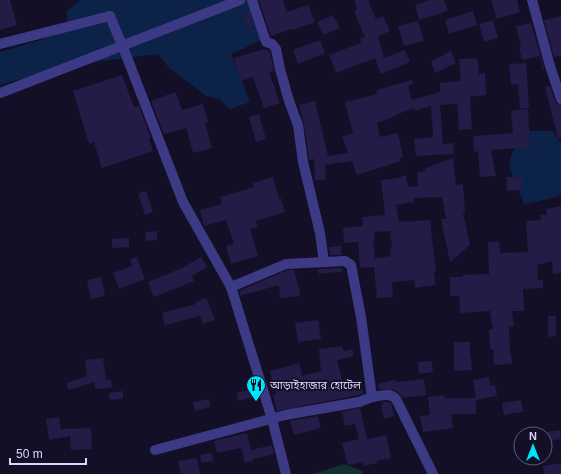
<svg xmlns="http://www.w3.org/2000/svg" width="561" height="474" font-family="Arial,'Noto Sans Bengali',sans-serif">
  <style>
    .green { fill: #12302f }
    .water { fill: #0c2248 }
    .building { fill: #241b47; fill-rule: evenodd }
    .lines { fill: none; stroke-linecap: round; stroke-linejoin: round }
    .minor { stroke: #3d3a85; stroke-width: 10 }
    .minor-bridge { stroke: #3d3a85; stroke-width: 10 }
    .labels { text-anchor: middle; dominant-baseline: central; stroke-width: 4; stroke-linejoin: round; paint-order: stroke }
    .poi-label { font-size: 11px; fill: #d9d4ff; stroke: #130f26; text-anchor: start }
  </style>
  <rect width="100%" height="100%" fill="#130f26"/>
  <polygon class="green" points="344,464 363,471 363,474 313,474"/>
  <g class="water">
    <polygon points="80,0 250,0 262,40 231,54 250,102 230,109 220,99 206,96 169,68 158,54 71,65 0,85 0,52 41,40 67,27 67,11"/>
    <polygon points="529,131 553,131 561,144 561,194 554,198 524,204 509,166 512,153"/>
  </g>
  <g class="building">
    <polygon points="0,0 10,0 17,25 0,30"/>
    <polygon points="259,0 283,0 287,12 308,5 315,22 292,30 291,29 271,36"/>
    <polygon points="354,0 368,0 376,19 383,16 390,31 378,36 384,58 405,50 410,62 381,74 375,58 336,73 329,55 361,43 360,38 365,37 354,11 357,10"/>
    <polygon points="430,0 444,0 448,11 419,20 415,5"/>
    <polygon points="491,0 517,0 520,12 497,19"/>
    <polygon points="249,11 254,26 248,28 243,13"/>
    <polygon points="473,11 477,25 449,34 445,20"/>
    <polygon points="333,15 340,28 323,35 317,22"/>
    <polygon points="561,16 561,56 554,57 544,20"/>
    <polygon points="493,20 498,38 484,42 479,24"/>
    <polygon points="418,21 424,41 404,46 398,26"/>
    <polygon points="531,23 544,68 544,70 543,70 540,56 522,60 519,47 521,46 516,26"/>
    <polygon points="320,40 325,53 298,64 293,50"/>
    <polygon points="265,49 270,52 274,71 269,72 280,103 264,108 253,77 241,81 234,58"/>
    <polygon points="451,51 456,63 435,73 431,61"/>
    <polygon points="477,58 479,74 485,73 486,95 470,97 472,129 459,130 457,104 440,105 443,144 453,143 454,154 416,156 414,139 433,137 431,106 415,111 415,108 395,115 396,116 377,123 380,137 398,133 403,157 399,157 401,161 357,175 352,161 325,165 326,180 315,180 314,159 309,160 304,124 299,105 315,101 328,156 348,153 342,137 353,133 345,102 377,94 376,90 412,80 413,84 408,86 412,100 440,92 440,83 461,81 459,59"/>
    <polygon points="526,63 529,108 520,109 518,84 511,85 509,64"/>
    <polygon points="122,75 134,107 139,106 151,138 149,139 153,151 102,168 94,142 89,144 73,91"/>
    <polygon points="550,86 555,101 557,104 561,105 561,138 558,139 545,87"/>
    <polygon points="175,92 182,110 203,104 208,122 205,123 212,148 193,153 186,128 164,134 151,101"/>
    <polygon points="528,109 530,147 491,150 496,176 480,177 478,151 474,152 473,136 513,133 511,111"/>
    <polygon points="259,114 266,139 256,142 249,117"/>
    <path d="M453,158L456,185L463,184L465,213H463L470,245L450,262L441,219H446L442,197L414,198V202L396,205L399,222L404,221L405,222L430,220L436,272H434V276L433,277H435V285L415,288L414,280L392,282L393,297L377,298L374,267L360,268L358,242L344,243L343,228L363,226L362,217L385,215L381,180L398,178L406,175L408,187L418,186L417,172L426,171V168ZM390,231L392,247L390,248L391,256L375,258L373,241H375L374,232Z"/>
    <polygon points="273,177 279,199 281,198 285,212 256,221 258,227 250,229 258,256 231,264 226,246 234,244 226,220 204,226 200,210 222,204 220,197 254,187 253,183"/>
    <polygon points="506,177 522,177 522,190 507,191"/>
    <polygon points="146,191 153,212 145,215 138,193"/>
    <polygon points="561,206 561,273 553,274 552,261 537,265 538,280 543,280 543,288 523,289 524,311 512,311 514,326 509,327 510,353 511,353 512,364 494,365 493,349 490,349 489,330 493,329 490,311 460,313 459,296 450,296 450,277 463,277 463,275 489,274 488,242 499,242 500,253 528,252 526,221 541,220 540,215 547,215 546,209"/>
    <polygon points="157,231 157,240 146,241 145,232"/>
    <polygon points="129,238 129,247 112,248 112,239"/>
    <polygon points="341,246 342,255 330,255 329,247"/>
    <polygon points="137,257 145,279 119,289 113,273 132,266 130,259"/>
    <polygon points="201,257 207,267 192,276 194,281 154,297 148,282 182,268"/>
    <polygon points="343,268 342,272 325,273 319,274 318,269"/>
    <polygon points="287,270 294,270 299,288 300,296 280,298 279,285 240,296 239,291"/>
    <polygon points="101,277 105,296 91,299 87,280"/>
    <polygon points="206,298 215,320 203,324 200,316 165,325 162,313 196,304 195,302"/>
    <polygon points="548,316 556,316 556,336 548,337"/>
    <polygon points="318,320 321,339 298,342 295,323"/>
    <polygon points="454,342 470,342 470,358 471,358 472,370 454,371"/>
    <polygon points="342,346 344,351 352,349 354,356 337,360 344,387 361,383 363,394 277,411 273,395 276,394 270,371 299,363 302,376 321,371 319,349"/>
    <polygon points="103,358 106,380 111,380 112,388 95,389 95,382 69,390 66,383 87,376 85,360"/>
    <polygon points="432,361 433,372 419,374 418,362"/>
    <polygon points="489,377 490,386 495,385 497,396 476,400 476,398 476,414 451,414 453,428 423,432 420,416 430,415 428,397 444,395 445,398 476,398 473,380"/>
    <polygon points="424,379 426,395 403,398 400,394 394,390 379,389 378,384 395,380 395,382"/>
    <polygon points="254,389 256,397 238,401 236,393"/>
    <polygon points="123,391 123,399 110,400 109,393"/>
    <polygon points="209,399 211,407 195,411 193,402"/>
    <polygon points="521,400 523,412 504,415 502,403"/>
    <polygon points="382,402 387,402 391,403 394,416 384,419 381,405 383,405"/>
    <polygon points="360,408 367,439 386,435 391,458 377,461 377,463 364,466 363,462 348,465 342,443 359,439 355,424 345,426 342,412"/>
    <polygon points="318,416 321,428 294,435 290,421"/>
    <polygon points="59,417 61,429 91,428 92,449 71,450 70,436 49,440 46,419"/>
    <polygon points="560,430 561,439 548,441 546,432"/>
    <polygon points="247,433 251,450 272,445 274,454 253,459 253,461 245,463 241,448 217,453 214,441"/>
    <polygon points="212,453 213,461 201,463 200,455"/>
    <polygon points="197,458 200,474 181,474 178,461"/>
    <polygon points="561,463 561,474 544,474 543,466"/>
  </g>
  <g class="lines">
    <g class="minor">
      <polyline points="252,0 266,42 272,44 276,49 280,69 289,101 298,125 303,162 320,233 324,262"/>
      <polyline points="532,0 550,66 561,99"/>
      <polyline points="0,44 110,16"/>
      <polyline points="128,60 183,202 231,287 286,264 345,261 351,265 361,317 372,397 359,402 285,415 155,450"/>
      <polyline points="0,93 240,0"/>
      <polyline points="231,287 272,419 286,474"/>
      <path d="M372,397C381,396 390,392 396,399L433,474"/>
    </g>
    <polyline class="minor-bridge" points="110,16 128,60"/>
  </g>
  <defs>
    <g id="restaurant-pin" transform="scale(1)"><path d="M0 17L-7.5 6A9.5 9.5 0 1 1 7.5 6Z" fill="#00e5ff" stroke="#130f26"/><path d="M-5-6h1v4h1v-4h1v4h1v-4h1v5L-1.5 .5V6h-2V.5L-5-1ZM5-6V6H3V1.5H1.5Q1.5-4 5-6Z" fill="#111"/></g>
  </defs>
  <g fill-rule="evenodd">
    <use href="#restaurant-pin" x="256" y="385"/>
  </g>
  <g class="labels">
    <g class="poi-label">
      <text x="270" y="385">আড়াইহাজার হোটেল</text>
    </g>
  </g>
  <g transform="translate(533 446)"><circle r="19" fill="#130f26" stroke="#625e7d"/>
  <path d="M0-3L7 15L0 10L-7 15Z" fill="#00e5ff"/>
  <text y="-6" font-size="11" font-weight="bold" text-anchor="middle" fill="#d9d4ff">N</text>
  </g>
  <path d="M10 458v6h76v-6" fill="none" stroke="#d9d4ff" stroke-width="2"/>
  <text x="16" y="458" font-size="12" fill="#d9d4ff" stroke="#130f26" stroke-width="3" paint-order="stroke">50 m</text>
</svg>
